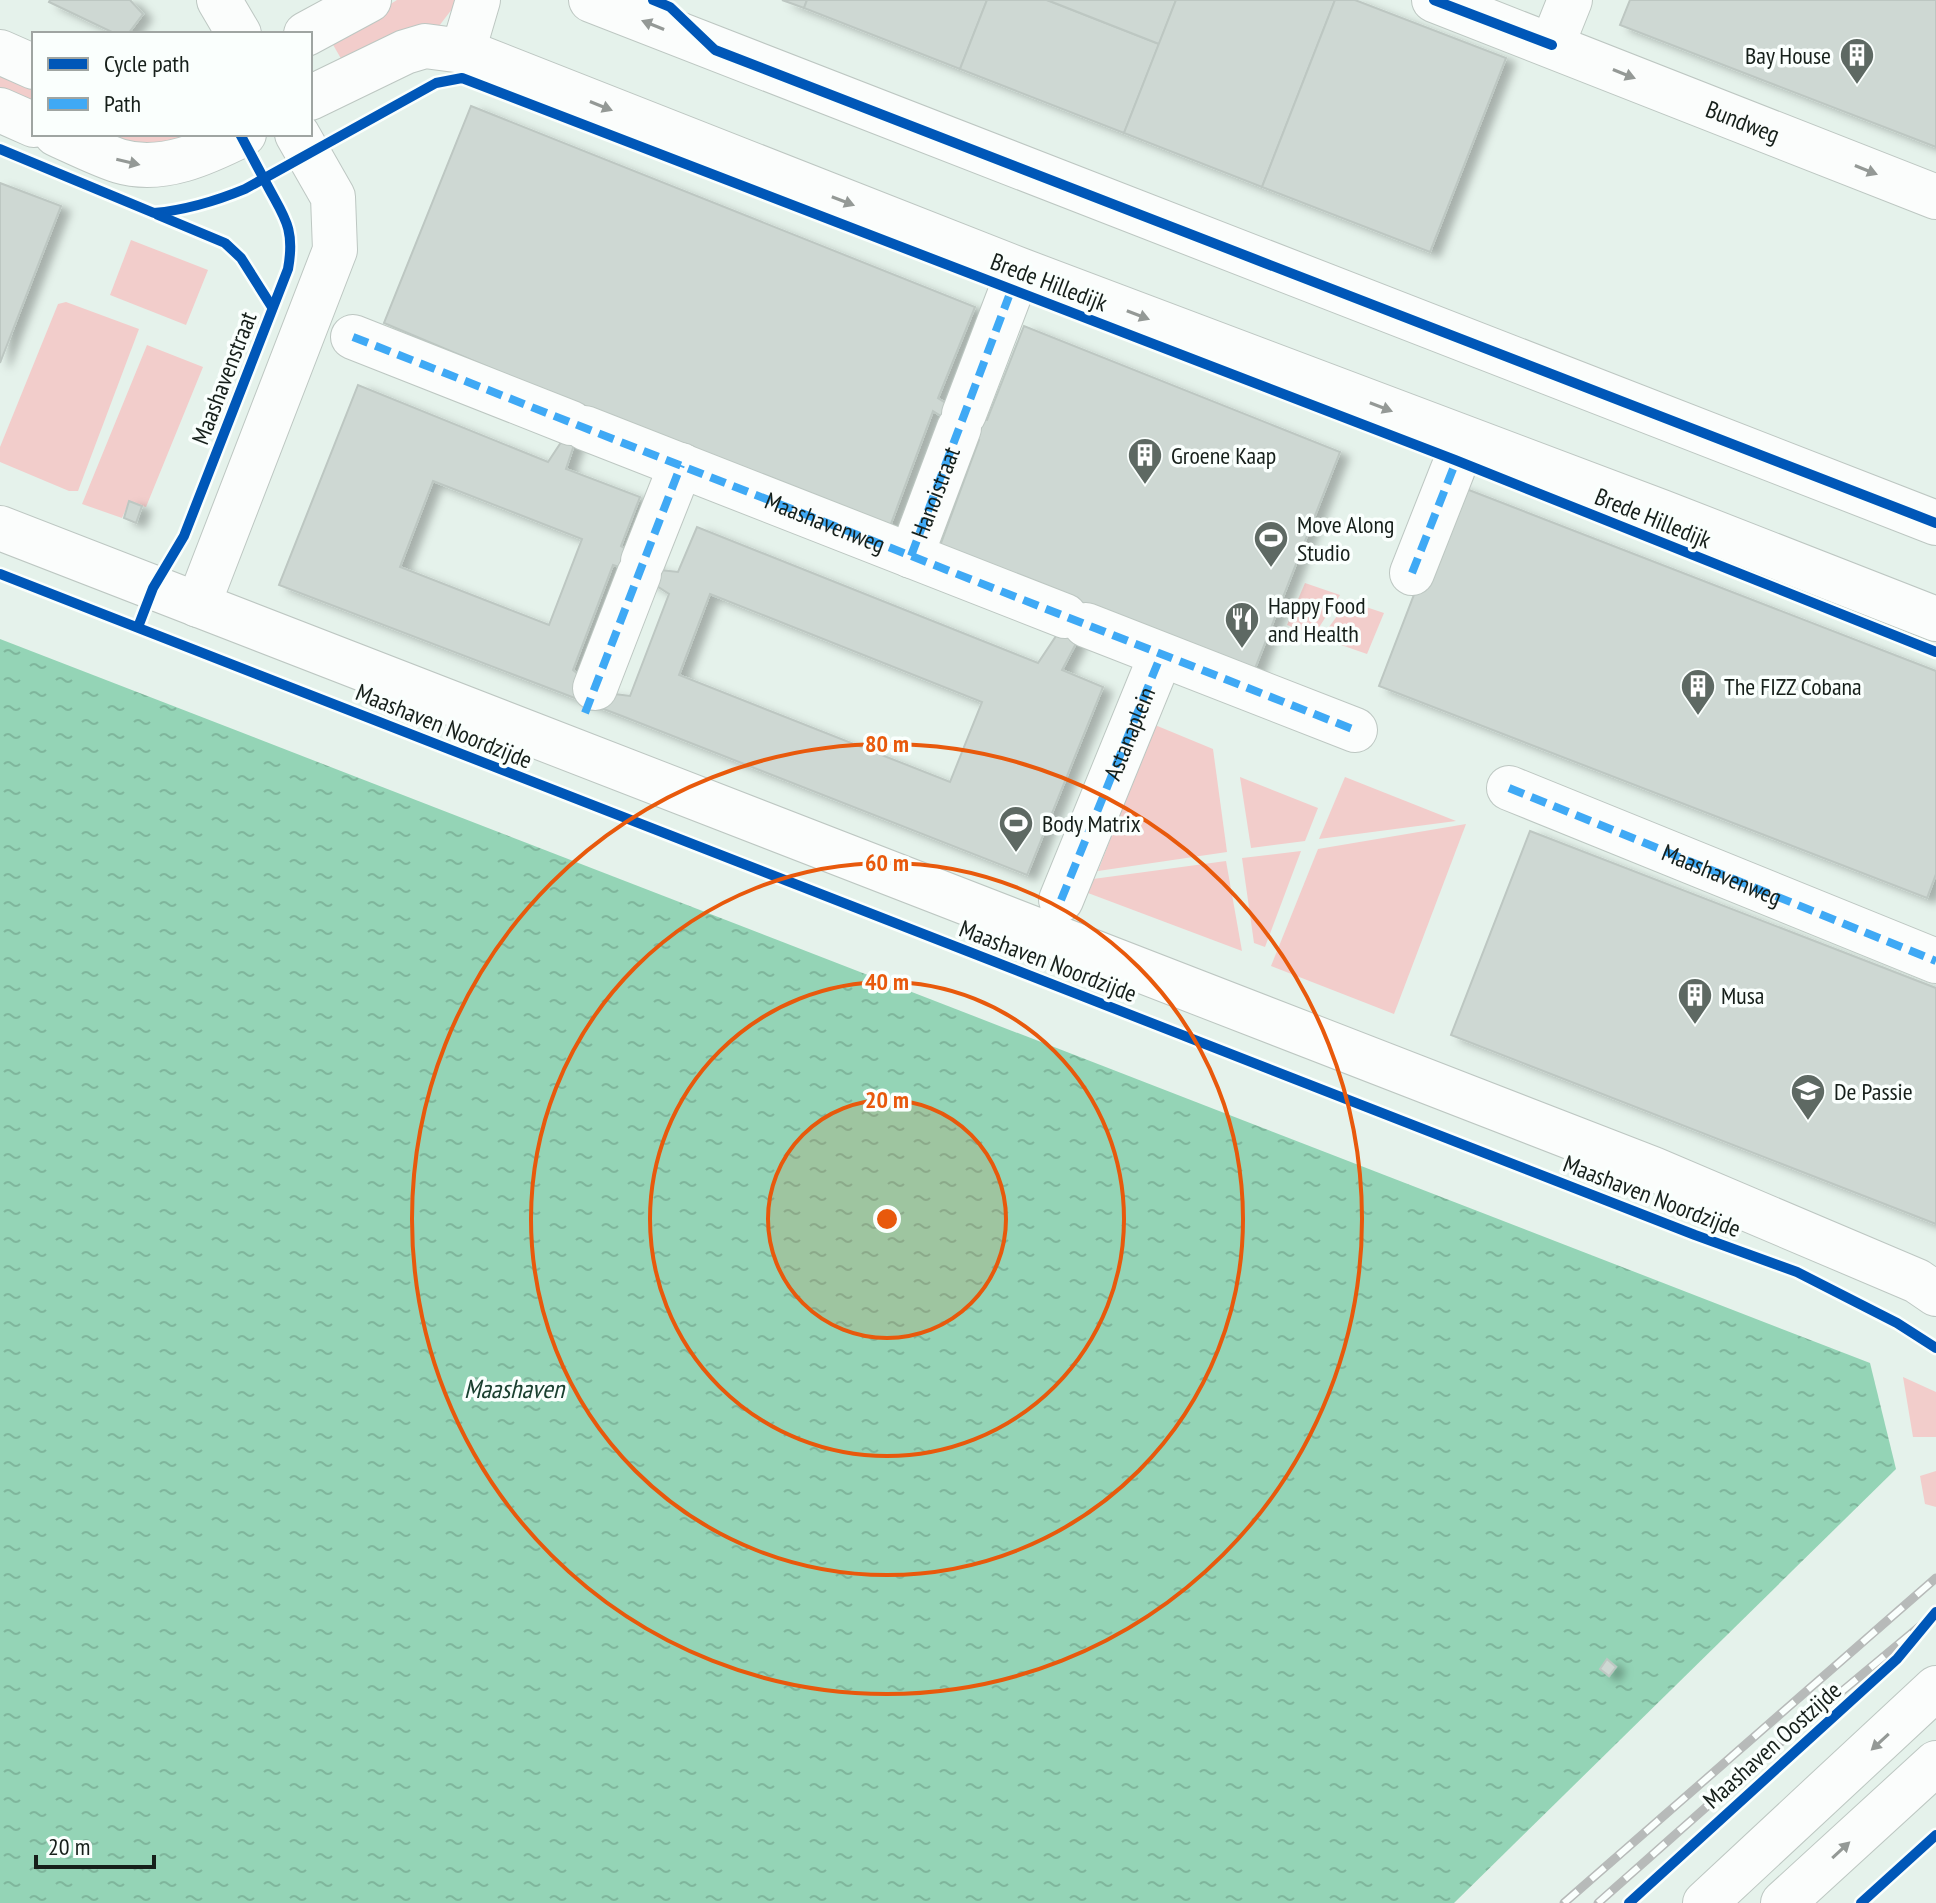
<svg xmlns="http://www.w3.org/2000/svg" width="1936" height="1903" font-family="'PT Sans Narrow',sans-serif">
  <style>
    .green { fill: #f2cdcb }
    .water { fill: url(#water-ripples) }
    .building { fill: #ced8d3; stroke: #bdc7c2; stroke-width: 2; fill-rule: evenodd; filter: url(#shadow) }
    .lines { fill: none; stroke-linecap: round; stroke-linejoin: round }
    .minor-casing { stroke: #bdc7c2; stroke-width: 46 }
    .major-casing { stroke: #bdc7c2; stroke-width: 46 }
    .minor { stroke: #fbfdfc; stroke-width: 44 }
    .major { stroke: #fbfdfc; stroke-width: 44 }
    .rail-casing { stroke: #b7bab9; stroke-width: 9 }
    .rail { stroke: #fafffd; stroke-width: 6; stroke-dasharray: 18; stroke-linecap: butt }
    .quiet { stroke: #3fa9f5; stroke-width: 8; stroke-dasharray: 16 8; stroke-linecap: butt }
    .cycleway-casing { stroke: #fafffd; stroke-width: 15 }
    .cycleway { stroke: #0057b8; stroke-width: 10 }
    .oneway { fill: #949996 }
    .ring { fill: none; stroke: #e8590c; stroke-width: 4 }
    .labels { text-anchor: middle; dominant-baseline: central; stroke-width: 7; stroke-linejoin: round; paint-order: stroke }
    .poi-label { font-size: 24px; fill: #161f1a; stroke: #fafffd; text-anchor: start }
    .street-label { font-size: 24px; fill: #161f1a; stroke: #fafffd }
    .water-label { font-size: 26px; font-style: italic; fill: #1a4030; stroke: #fafffd }
    .centre { fill: #e8590c; stroke: #fafffd; stroke-width: 4 }
    .ring-label { font-size: 24px; text-anchor: middle; font-weight: bold; fill: #e8590c; stroke: #fafffd; stroke-width: 7; stroke-linejoin: round; paint-order: stroke }
  </style>
  <defs>
    <pattern id="water-ripples" width="26" height="14" patternUnits="userSpaceOnUse" patternTransform="scale(2)"><rect width="26" height="14" fill="#94d4b6"/><path d="M2 4q2-2 4 0t4 0M15 11q2-2 4 0t4 0" fill="none" stroke="#7fb69c"/></pattern>
    <filter id="shadow"><feDropShadow dx="9" dy="5" stdDeviation="4" flood-color="#0004"/></filter>
  </defs>
  <rect width="100%" height="100%" fill="#e5f2eb"/>
  <g class="green">
    <polygon points="397,0 459,0 439,26 344,64 331,41"/>
    <polygon points="0,64 34,80 34,108 0,93"/>
    <polygon points="107,134 213,134 158,151"/>
    <polygon points="131,240 208,270 186,325 110,295"/>
    <polygon points="66,302 139,329 78,491 69,491 0,462 0,447 58,304"/>
    <polygon points="147,345 203,367 146,507 129,502 122,518 82,504"/>
    <polygon points="1305,583 1340,595 1314,635 1287,625"/>
    <polygon points="1348,601 1384,613 1367,654 1321,638"/>
    <polygon points="1155,725 1213,749 1227,852 1098,871"/>
    <polygon points="1240,777 1318,808 1305,841 1251,848"/>
    <polygon points="1345,777 1456,821 1319,839"/>
    <polygon points="1466,824 1394,1014 1271,966 1318,849"/>
    <polygon points="1301,851 1265,947 1254,943 1242,858"/>
    <polygon points="1226,861 1242,951 1088,893 1093,879"/>
    <polygon points="1903,1377 1936,1392 1936,1437 1913,1437"/>
    <polygon points="1936,1471 1936,1507 1925,1504 1920,1476"/>
  </g>
  <polygon class="water" points="0,639 1870,1363 1896,1469 1454,1903 0,1903"/>
  <g class="building">
    <polygon points="50,0 130,0 143,14 128,34 116,34 49,2"/>
    <polygon points="782,0 807,0 804,8"/>
    <polygon points="807,0 987,0 960,69 804,8"/>
    <polygon points="987,0 1047,0 1159,44 1124,133 960,69"/>
    <polygon points="1047,0 1176,0 1159,44"/>
    <polygon points="1176,0 1335,0 1262,187 1124,133"/>
    <polygon points="1335,0 1355,0 1506,58 1430,252 1262,187"/>
    <polygon points="1630,0 1936,0 1936,147 1620,25"/>
    <path d="M471,106L975,307L938,398L968,417L987,420L1024,326L1340,452L1252,676L1092,613L1062,670L1103,687L1027,875L622,716L279,585L358,385L548,462L571,427L576,404L384,323ZM933,411L979,440L937,554L1064,624L1038,663L697,527L678,572L660,570L621,546L640,497L566,469L573,448L585,428L889,529ZM433,481L582,539L549,625L400,567ZM613,565L635,572L669,594L630,696L599,692L573,670ZM710,594L982,702L950,782L679,675Z"/>
    <polygon points="0,183 61,206 0,363"/>
    <polygon points="1456,485 1936,671 1936,874 1927,898 1379,686"/>
    <polygon points="129,501 142,506 136,523 124,518"/>
    <polygon points="1530,831 1936,988 1936,1224 1451,1035"/>
    <polygon points="1607,1659 1616,1667 1609,1676 1600,1669"/>
  </g>
  <g class="lines">
    <g class="minor-casing">
      <g id="minor">
        <polyline points="219,0 239,34"/>
        <polyline points="591,0 1936,523"/>
        <path id="s1" d="M1434,0L1936,197"/>
        <polyline points="306,34 369,0"/>
        <polyline points="1552,45 1570,0"/>
        <polyline points="463,51 478,0"/>
        <polyline points="0,52 34,67"/>
        <polyline points="310,98 405,52 425,46 463,51 1020,270 1662,512 1936,619"/>
        <polyline points="0,110 34,125"/>
        <path d="M56,134C76,143 98,154 119,161C162,174 206,153 244,134"/>
        <polyline points="353,337 571,423"/>
        <polyline points="964,414 1009,296"/>
        <path id="s2" d="M585,428L1065,616"/>
        <polyline points="0,528 1653,1169 1917,1281 1936,1294"/>
        <polyline points="911,556 959,428"/>
        <polyline points="643,561 681,465"/>
        <polyline points="1412,573 1453,469"/>
        <polyline points="198,605 335,250 333,197 297,134"/>
        <polyline points="1086,625 1355,730"/>
        <polyline points="595,688 639,574"/>
        <path id="s3" d="M1509,788L1936,961"/>
        <path id="s4" d="M1061,900L1161,655"/>
      </g>
    </g>
    <g class="major-casing">
      <g id="major">
        <polyline points="1705,1903 1936,1688"/>
        <polyline points="1783,1903 1936,1763"/>
      </g>
    </g>
    <use href="#minor" class="minor"/>
    <use href="#major" class="major"/>
    <g class="rail-casing">
      <g id="rail">
        <polyline points="1564,1903 1936,1578"/>
        <polyline points="1598,1903 1757,1762 1936,1613"/>
      </g>
    </g>
    <use href="#rail" class="rail"/>
    <g class="quiet">
      <polyline points="353,337 1355,730"/>
      <path id="s5" d="M911,556L1009,296"/>
      <polyline points="1412,573 1453,469"/>
      <polyline points="585,713 681,465"/>
      <polyline points="1509,788 1936,961"/>
      <polyline points="1061,900 1161,655"/>
    </g>
    <g class="cycleway-casing">
      <g id="cycleway">
        <polyline points="653,0 670,7 715,50 1936,523"/>
        <polyline points="1434,0 1552,45"/>
        <path d="M0,149L154,213C186,210 216,201 245,189L436,83L462,78L1455,460L1936,652"/>
        <polyline points="158,215 225,243 241,258 272,307"/>
        <polyline points="0,574 1695,1235 1797,1272 1897,1323 1936,1348"/>
        <path d="M138,627L153,588L184,536L288,269C296,225 282,215 264,179C256,164 248,149 240,134"/>
        <polyline points="1629,1903 1897,1659 1936,1612"/>
        <polyline points="1861,1903 1936,1835"/>
      </g>
    </g>
    <use href="#cycleway" class="cycleway"/>
  </g>
  <defs><path id="oneway-solid" d="M-6-.8H1V-3.2L6.5 0L1 3.2V.8H-6Z" transform="scale(2)"/></defs>
  <g class="oneway">
    <use href="#oneway-solid" transform="translate(653 25) rotate(-158)"/>
    <use href="#oneway-solid" transform="translate(1624 74) rotate(22)"/>
    <use href="#oneway-solid" transform="translate(601 106) rotate(22)"/>
    <use href="#oneway-solid" transform="translate(128 162) rotate(13)"/>
    <use href="#oneway-solid" transform="translate(1866 170) rotate(22)"/>
    <use href="#oneway-solid" transform="translate(843 201) rotate(21)"/>
    <use href="#oneway-solid" transform="translate(1138 315) rotate(21)"/>
    <use href="#oneway-solid" transform="translate(1381 407) rotate(21)"/>
    <use href="#oneway-solid" transform="translate(1880 1742) rotate(137)"/>
    <use href="#oneway-solid" transform="translate(1841 1850) rotate(-43)"/>
  </g>
  <circle cx="887" cy="1219" r="119" fill="#e8590c" fill-opacity=".12"/>
  <g class="ring">
    <circle cx="887" cy="1219" r="119"/>
    <circle cx="887" cy="1219" r="237"/>
    <circle cx="887" cy="1219" r="356"/>
    <circle cx="887" cy="1219" r="475"/>
  </g>
  <defs>
    <g id="building-pin" transform="scale(1.8)"><path d="M0 17L-7.5 6A9.5 9.5 0 1 1 7.5 6Z" fill="#5e6963" stroke="#fafffd"/><path d="M-4-6H4V6H1V3H-1V6H-4ZM-2.5-4.3h1.7v1.8h-1.7ZM.8-4.3h1.7v1.8H.8ZM-2.5-1h1.7V.8h-1.7ZM.8-1h1.7V.8H.8Z" fill="#fff"/></g>
    <g id="stadium-pin" transform="scale(1.8)"><path d="M0 17L-7.5 6A9.5 9.5 0 1 1 7.5 6Z" fill="#5e6963" stroke="#fafffd"/><path d="M0-5a6.5 5 0 1 0 0 10a6.5 5 0 1 0 0-10ZM-3.5-1.8h7v3.6h-7Z" fill="#fff"/></g>
    <g id="restaurant-pin" transform="scale(1.8)"><path d="M0 17L-7.5 6A9.5 9.5 0 1 1 7.5 6Z" fill="#5e6963" stroke="#fafffd"/><path d="M-5-6h1v4h1v-4h1v4h1v-4h1v5L-1.5 .5V6h-2V.5L-5-1ZM5-6V6H3V1.5H1.5Q1.5-4 5-6Z" fill="#fff"/></g>
    <g id="school-pin" transform="scale(1.8)"><path d="M0 17L-7.5 6A9.5 9.5 0 1 1 7.5 6Z" fill="#5e6963" stroke="#fafffd"/><path d="M0-5L7-2L0 1L-7-2ZM-4 1L0 2.5L4 1V4Q0 6-4 4Z" fill="#fff"/></g>
  </defs>
  <g fill-rule="evenodd">
    <use href="#building-pin" x="1857" y="55"/>
    <use href="#building-pin" x="1145" y="455"/>
    <use href="#stadium-pin" x="1271" y="538"/>
    <use href="#restaurant-pin" x="1242" y="619"/>
    <use href="#building-pin" x="1698" y="686"/>
    <use href="#stadium-pin" x="1016" y="823"/>
    <use href="#building-pin" x="1695" y="995"/>
    <use href="#school-pin" x="1808" y="1091"/>
  </g>
  <g class="labels">
    <g class="poi-label">
      <text x="1831" y="55" text-anchor="end">Bay House</text>
      <text x="1171" y="455">Groene Kaap</text>
      <text x="1297" y="524">Move Along<tspan x="1297" dy="28">Studio</tspan></text>
      <text x="1268" y="605">Happy Food<tspan x="1268" dy="28">and Health</tspan></text>
      <text x="1724" y="686">The FIZZ Cobana</text>
      <text x="1042" y="823">Body Matrix</text>
      <text x="1721" y="995">Musa</text>
      <text x="1834" y="1091">De Passie</text>
    </g>
    <g class="street-label">
      <text stroke="none"><textPath href="#s1" startOffset="332">Bundweg</textPath></text>
      <text transform="translate(1049 282) rotate(21)">Brede Hilledijk</text>
      <text transform="translate(224 378) rotate(-69)">Maashavenstraat</text>
      <text stroke="none"><textPath href="#s5" startOffset="68">Hanoistraat</textPath></text>
      <text transform="translate(1653 518) rotate(22)">Brede Hilledijk</text>
      <text stroke="none"><textPath href="#s2" startOffset="258">Maashavenweg</textPath></text>
      <text transform="translate(444 726) rotate(22)">Maashaven Noordzijde</text>
      <text stroke="none"><textPath href="#s4" startOffset="180">Astanaplein</textPath></text>
      <text stroke="none"><textPath href="#s3" startOffset="230">Maashavenweg</textPath></text>
      <text transform="translate(1048 961) rotate(21)">Maashaven Noordzijde</text>
      <text transform="translate(1652 1196) rotate(21)">Maashaven Noordzijde</text>
      <text transform="translate(1772 1745) rotate(-42)">Maashaven Oostzijde</text>
    </g>
    <g class="water-label">
      <text x="514" y="1388">Maashaven</text>
    </g>
  </g>
  <circle cx="887" cy="1219" r="12" class="centre"/>
  <g class="ring-label">
    <text x="887" y="752">80 m</text>
    <text x="887" y="871">60 m</text>
    <text x="887" y="990">40 m</text>
    <text x="887" y="1108">20 m</text>
  </g>
  <rect x="32" y="32" width="280" height="104" fill="#fafffd" stroke="#9fa5a2" stroke-width="2"/>
  <rect x="48" y="58" width="40" height="12" fill="#0057b8" stroke="#9fa5a2" stroke-width="2"/>
  <text x="104" y="72" font-size="24" fill="#161f1a">Cycle path</text>
  <rect x="48" y="98" width="40" height="12" fill="#3fa9f5" stroke="#9fa5a2" stroke-width="2"/>
  <text x="104" y="112" font-size="24" fill="#161f1a">Path</text>
  <path d="M36 1855v12h118v-12" fill="none" stroke="#161f1a" stroke-width="4"/>
  <text x="48" y="1855" font-size="24" fill="#161f1a" stroke="#fafffd" stroke-width="6" paint-order="stroke">20 m</text>
</svg>
